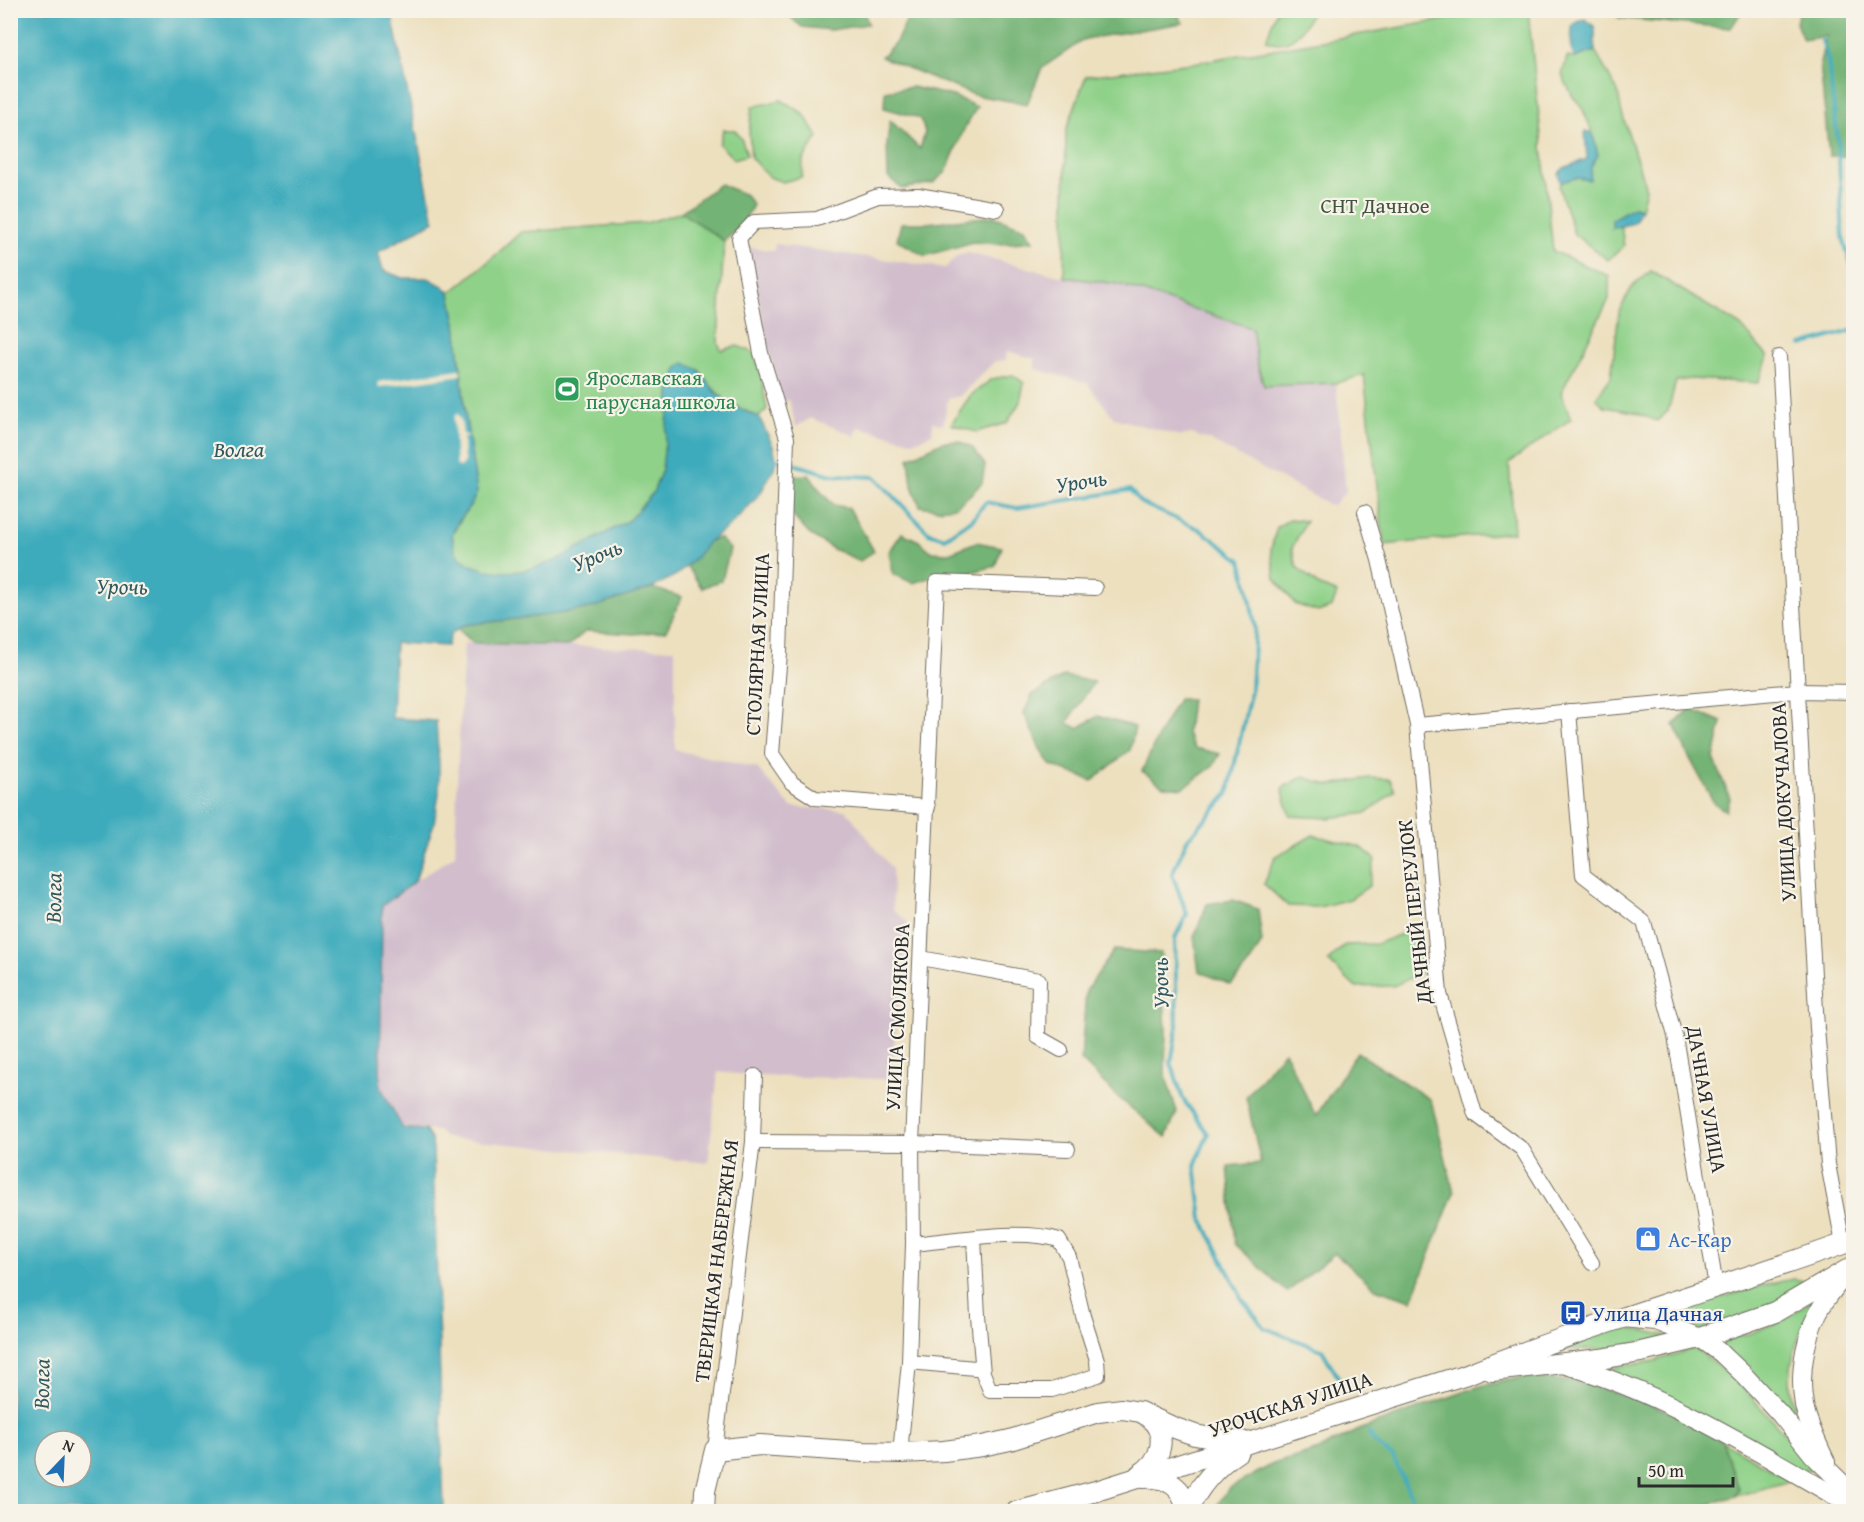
<svg xmlns="http://www.w3.org/2000/svg" width="1864" height="1522" font-family="'Gentium Book Plus',serif">
  <style>
    .industrial { fill: #d1bdcc }
    .green { fill: #8fd189; stroke: #5d7e5a; stroke-width: 1.5 }
    .forest { fill: #73b375; stroke: #4f6f50; stroke-width: 1.5 }
    .water { fill: #3dabbc; stroke: #346b74; stroke-width: 1.5; fill-rule: evenodd }
    .pier { fill: #ede0bf }
    .lines { fill: none; stroke-linecap: round; stroke-linejoin: round }
    .stream { stroke: #3dabbc; stroke-width: 4 }
    .minor-casing { stroke: #6f6a5f; stroke-width: 16 }
    .secondary-casing { stroke: #6f6a5f; stroke-width: 20 }
    .primary-casing { stroke: #6f6a5f; stroke-width: 22 }
    .minor { stroke: #fff; stroke-width: 14 }
    .secondary { stroke: #fff; stroke-width: 18 }
    .primary { stroke: #fff; stroke-width: 20 }
    .labels { text-anchor: middle; dominant-baseline: central; stroke-width: 4.5; stroke-linejoin: round; paint-order: stroke }
    .park-label { font-size: 21px; fill: #445442; stroke: #f7f3e8 }
    .leisure-label { font-size: 21px; fill: #27864d; stroke: #f7f3e8; text-anchor: start }
    .street-label { font-size: 21px; fill: #2b2b2b; stroke: #f7f3e8 }
    .shop-label { font-size: 21px; fill: #366cbe; stroke: #f7f3e8; text-anchor: start }
    .transit-label { font-size: 21px; fill: #164399; stroke: #f7f3e8; text-anchor: start }
    .water-label { font-size: 22px; font-style: italic; fill: #31585e; stroke: #f7f3e8 }
  </style>
  <rect width="100%" height="100%" fill="#f7f3e8"/>
  <filter id="ink" filterUnits="userSpaceOnUse"><feTurbulence type="fractalNoise" baseFrequency=".0167" numOctaves="2"/><feDisplacementMap in="SourceGraphic" scale="12" xChannelSelector="R" yChannelSelector="G"/><feConvolveMatrix kernelMatrix="1 2 1 2 8 2 1 2 1" color-interpolation-filters="sRGB"/></filter>
  <filter id="wash" filterUnits="userSpaceOnUse"><feTurbulence type="fractalNoise" baseFrequency=".008" numOctaves="4" result="noise"/><feDisplacementMap in="SourceGraphic" scale="24" xChannelSelector="R" yChannelSelector="G"/><feGaussianBlur stdDeviation="1.35" result="paint"/><feColorMatrix in="noise" values="0 0 0 0 0 0 0 0 0 0 0 0 0 0 0 0 0 1.4 0 .05"/><feComposite in="paint" operator="in"/></filter>
  <g filter="url(#wash)">
    <rect width="100%" height="100%" fill="#ede0bf"/>
    <g class="industrial">
      <polygon points="775,244 945,268 957,256 968,253 1064,277 1118,284 1252,328 1257,363 1265,386 1336,383 1346,491 1332,506 1209,440 1191,434 1181,436 1114,418 1087,383 1035,369 1035,359 1007,351 1006,360 995,361 960,396 948,399 943,425 933,422 932,433 921,439 911,441 858,427 855,436 811,418 796,427 789,400 781,402 764,327 749,247 774,251"/>
      <polygon points="464,643 675,649 675,750 757,768 791,807 846,810 892,869 893,910 907,921 890,1079 755,1076 718,1072 708,1163 445,1138 438,1131 409,1129 402,1127 380,1086 382,906 415,881 455,855 458,758"/>
    </g>
    <g class="green">
      <path d="M1277,10H1312V11C1304,30 1290,51 1266,40Z"/>
      <polygon points="1528,10 1553,251 1609,276 1609,299 1561,393 1571,419 1509,463 1514,532 1384,545 1364,375 1336,383 1264,386 1257,363 1252,328 1118,284 1064,277 1066,131 1086,76 1193,63 1495,11"/>
      <path d="M1595,51L1618,92L1621,110L1646,189L1641,209L1633,207L1612,228L1621,226L1624,246L1608,260L1574,234L1559,187L1561,182C1580,177 1588,172 1598,155L1592,132L1581,105L1573,97L1562,75L1567,57L1575,58Z"/>
      <polygon points="781,100 803,113 818,137 803,160 802,177 783,182 769,177 751,158 749,131 752,107"/>
      <polygon points="723,130 735,130 742,140 747,155 734,159 719,144"/>
      <path d="M681,212L724,241L718,342L721,350L737,346L753,352L760,370L767,409L759,417C727,403 719,399 699,370L671,386L662,470L653,493L628,521L555,561L538,567L521,571L505,572L486,570L471,565L459,557L455,551L452,535L477,492L466,419L456,323L450,293L489,261L521,232L646,223Z"/>
      <polygon points="1651,271 1741,326 1768,357 1758,383 1691,379 1676,381 1668,411 1657,421 1634,412 1605,407 1596,398 1611,377 1619,312 1632,287"/>
      <polygon points="1013,375 1024,383 1020,402 1007,423 976,432 951,424 970,396 992,379"/>
      <polygon points="1290,519 1306,521 1292,548 1297,567 1318,585 1337,593 1332,607 1318,612 1295,604 1275,578 1271,549 1277,527"/>
      <polygon points="1303,777 1329,785 1369,778 1390,779 1395,791 1367,813 1328,818 1290,816 1282,788"/>
      <polygon points="1313,835 1361,847 1375,859 1369,886 1350,899 1319,907 1288,906 1264,884 1275,857"/>
      <polygon points="1414,929 1422,946 1420,974 1393,986 1355,987 1328,961 1345,945 1376,944"/>
      <polygon points="1794,1279 1809,1282 1768,1307 1701,1331 1656,1316 1768,1284"/>
      <path d="M1814,1299C1800,1332 1782,1370 1794,1406C1797,1417 1805,1429 1810,1439L1715,1341L1751,1333L1781,1321Z"/>
      <polygon points="1619,1328 1646,1331 1673,1337 1610,1349 1553,1350"/>
      <polygon points="1695,1348 1732,1377 1747,1392 1803,1454 1815,1464 1808,1470 1799,1471 1605,1369 1655,1361"/>
      <polygon points="1722,1441 1787,1478 1786,1482 1736,1496 1739,1489"/>
    </g>
    <g class="forest">
      <polygon points="1175,10 1183,23 1085,39 1042,68 1027,104 974,95 881,57 896,42 911,11"/>
      <polygon points="783,11 821,11 822,13 864,12 868,24 831,30 802,27"/>
      <polygon points="1613,11 1742,11 1731,28 1619,18"/>
      <polygon points="1799,11 1853,11 1851,102 1853,156 1829,156 1820,63 1826,36 1803,40 1796,23"/>
      <polygon points="912,87 953,96 977,107 965,127 946,172 933,183 902,189 888,177 887,144 890,120 920,149 925,132 920,118 884,108 885,91"/>
      <polygon points="720,184 746,195 753,205 742,225 724,241 681,212"/>
      <polygon points="993,216 1025,228 1033,241 999,244 973,242 925,256 897,240 901,223 927,223"/>
      <polygon points="958,441 972,447 985,465 982,483 971,494 955,507 938,509 920,506 912,486 909,458 942,442"/>
      <polygon points="809,475 822,493 834,505 849,508 874,551 860,561 833,549 809,534 790,513 793,476"/>
      <polygon points="902,533 919,541 932,552 949,553 976,542 1002,547 995,566 961,575 929,578 913,583 893,574 889,552"/>
      <polygon points="719,538 730,549 722,580 702,588 688,568 688,565 709,541"/>
      <polygon points="652,588 682,597 666,631 634,634 586,631 568,646 473,643 457,628 464,625 557,614 594,607"/>
      <polygon points="1064,676 1094,682 1067,723 1078,728 1098,716 1135,727 1130,750 1092,781 1050,765 1039,747 1024,713 1033,694"/>
      <polygon points="1178,699 1191,699 1187,733 1194,748 1220,754 1212,767 1183,788 1163,786 1142,771 1162,728"/>
      <polygon points="1690,709 1722,722 1714,758 1730,799 1726,811 1714,803 1688,755 1674,725"/>
      <polygon points="1233,900 1258,909 1262,942 1249,964 1231,985 1199,971 1194,937 1207,904"/>
      <polygon points="1114,950 1161,953 1166,1030 1165,1074 1177,1112 1166,1137 1119,1098 1081,1060 1086,991"/>
      <polygon points="1284,1051 1316,1116 1357,1052 1431,1100 1454,1192 1412,1300 1375,1288 1335,1253 1287,1292 1235,1244 1228,1166 1261,1163 1246,1097"/>
      <polygon points="1524,1377 1580,1382 1636,1399 1676,1414 1722,1441 1739,1489 1736,1496 1683,1512 1213,1512 1228,1489 1273,1464 1316,1451 1359,1430 1480,1386"/>
    </g>
    <g class="water">
      <path d="M351,10L392,15L434,221L378,252L383,270L402,278H428L443,286L450,293L456,323L466,419L477,492L472,503L458,522L452,535L455,551L459,557L471,565L486,570L505,572L521,571L538,567L555,561L628,521L653,493L662,470L671,386L677,369L684,363L699,370L716,393L729,404L759,417L773,446L776,459L774,468L760,494L748,507L731,525L709,541L696,557L678,574L652,588L594,607L557,614L464,625L451,634L447,646L395,643L392,718L436,721L439,763V794L434,823L415,881L382,906L380,1086L402,1127L405,1129L425,1130L431,1139L433,1149L444,1511H11L10,11ZM45,1441H81V1477H45Z"/>
      <polygon points="1585,19 1595,27 1595,51 1575,58 1571,49 1572,25"/>
      <polygon points="1585,132 1592,132 1598,155 1591,167 1590,180 1576,178 1561,182 1558,174 1564,168 1587,159"/>
      <polygon points="1633,207 1641,209 1634,223 1612,228 1612,219"/>
    </g>
    <g class="pier">
      <polygon points="460,369 461,375 379,387 378,382"/>
      <polygon points="457,413 461,420 463,435 468,435 469,437 463,438 464,462 461,467 457,466 456,463 455,450 454,418"/>
    </g>
    <g class="lines">
      <g class="stream">
        <polyline points="1822,40 1828,60 1838,141 1843,237 1854,275"/>
        <polyline points="1802,345 1854,330"/>
        <polyline points="771,460 776,459 832,475 875,477 929,533 945,538 973,519 986,502 1017,508 1130,490 1141,503 1199,529 1241,560 1249,592 1255,627 1251,690 1228,794 1187,840 1172,874 1187,914 1175,938 1177,1028 1171,1063 1183,1099 1208,1134 1195,1165 1202,1219 1242,1299 1265,1328 1322,1350 1341,1382"/>
        <polyline points="1369,1433 1375,1443 1393,1457 1418,1512"/>
      </g>
    </g>
  </g>
  <g filter="url(#ink)">
    <g class="lines">
      <g class="minor-casing">
        <g id="minor">
          <polyline points="1779,357 1817,1028 1828,1164 1843,1244"/>
          <polyline points="1365,512 1379,560 1417,725 1440,994 1475,1114 1522,1149 1592,1263"/>
          <polyline points="1569,711 1583,875 1644,922 1675,1036 1716,1287"/>
          <polyline points="1417,725 1797,691 1854,692"/>
          <polyline points="928,807 815,798 792,783 772,754 780,653 787,438 761,353 739,238 754,222 817,219 878,196 918,195 997,209"/>
          <polyline points="921,958 1039,980 1038,1037 1061,1050"/>
          <polyline points="753,1142 912,1143 1068,1149"/>
          <path d="M913,1244C956,1240 1020,1228 1059,1240L1069,1257L1083,1316L1097,1360L1098,1375L1052,1390H990L983,1373L978,1316L974,1238"/>
          <polyline points="909,1362 975,1368 982,1365"/>
          <polyline points="715,1450 753,1142 755,1076"/>
          <polyline points="900,1453 909,1362 913,1244 912,1143 937,582 1095,588"/>
        </g>
      </g>
      <g class="secondary-casing">
        <g id="secondary">
          <polyline points="1622,1318 1655,1321 1700,1338 1721,1353 1743,1374 1781,1415 1814,1456 1854,1495"/>
          <path d="M1563,1364C1666,1393 1761,1454 1854,1507"/>
          <path d="M1826,1462C1818,1445 1807,1422 1804,1405C1798,1371 1806,1329 1825,1301C1832,1291 1840,1281 1848,1271"/>
        </g>
      </g>
      <g class="primary-casing">
        <g id="primary">
          <polyline points="1492,1371 1600,1359 1641,1352 1700,1338 1775,1312 1854,1266"/>
          <path d="M1139,1475C1162,1461 1170,1433 1147,1416"/>
          <path d="M1143,1478C1165,1476 1187,1487 1185,1512"/>
          <polyline points="704,1512 705,1491 715,1450 760,1445 864,1452 900,1453 944,1451 982,1446 1010,1440 1098,1412 1122,1409 1140,1412 1175,1428 1195,1435 1229,1441 1242,1441"/>
          <path d="M1016,1512L1096,1491L1467,1374C1594,1323 1725,1287 1854,1240"/>
          <path d="M1187,1512C1198,1487 1216,1466 1239,1451"/>
        </g>
      </g>
      <use href="#minor" class="minor"/>
      <use href="#secondary" class="secondary"/>
      <use href="#primary" class="primary"/>
    </g>
  </g>
  <defs>
    <g id="stadium-square" transform="scale(1.35)"><rect x="-9" y="-9" width="18" height="18" rx="4" fill="#2e9e5b" stroke="#f7f3e8"/><path d="M0-5a6.5 5 0 1 0 0 10a6.5 5 0 1 0 0-10ZM-3.5-1.8h7v3.6h-7Z" fill="#fff"/></g>
    <g id="shop-square" transform="scale(1.35)"><rect x="-9" y="-9" width="18" height="18" rx="4" fill="#3f7fe0" stroke="#f7f3e8"/><path d="M-5-2.5h2.3a2.7 3.5 0 0 1 5.4 0H5L5.5 6h-11ZM-1.5-2.5h3a1.5 2.3 0 0 0-3 0Z" fill="#fff"/></g>
    <g id="bus-square" transform="scale(1.35)"><rect x="-9" y="-9" width="18" height="18" rx="4" fill="#1a4fb4" stroke="#f7f3e8"/><path d="M-5-6H5V4H4V6H2V4H-2V6H-4V4H-5ZM-3.5-4V0h7V-4ZM-3.5 1.2v1.5H-2V1.2ZM2 1.2v1.5H3.5V1.2Z" fill="#fff"/></g>
  </defs>
  <g fill-rule="evenodd">
    <use href="#stadium-square" x="567" y="389"/>
    <use href="#shop-square" x="1648" y="1239"/>
    <use href="#bus-square" x="1573" y="1313"/>
  </g>
  <g class="labels">
    <g class="park-label">
      <text x="1375" y="205">СНТ Дачное</text>
    </g>
    <g class="leisure-label">
      <text x="586" y="377">Ярославская<tspan x="586" dy="24">парусная школа</tspan></text>
    </g>
    <g class="street-label">
      <text transform="translate(757 644) rotate(-87)">СТОЛЯРНАЯ УЛИЦА</text>
      <text transform="translate(1783 802) rotate(-93)">УЛИЦА ДОКУЧАЛОВА</text>
      <text transform="translate(1414 912) rotate(-96)">ДАЧНЫЙ ПЕРЕУЛОК</text>
      <text transform="translate(897 1017) rotate(-87)">УЛИЦА СМОЛЯКОВА</text>
      <text transform="translate(1707 1099) rotate(80)">ДАЧНАЯ УЛИЦА</text>
      <text transform="translate(716 1261) rotate(-83)">ТВЕРИЦКАЯ НАБЕРЕЖНАЯ</text>
      <text transform="translate(1290 1404) rotate(-18)">УРОЧСКАЯ УЛИЦА</text>
    </g>
    <g class="shop-label">
      <text x="1668" y="1239">Ас-Кар</text>
    </g>
    <g class="transit-label">
      <text x="1592" y="1313">Улица Дачная</text>
    </g>
    <g class="water-label">
      <text x="239" y="449">Волга</text>
      <text transform="translate(1081 481) rotate(-9)">Урочь</text>
      <text transform="translate(597 555) rotate(-22)">Урочь</text>
      <text transform="translate(122 586) rotate(1)">Урочь</text>
      <text transform="translate(53 898) rotate(-89)">Волга</text>
      <text transform="translate(1160 983) rotate(-91)">Урочь</text>
      <text transform="translate(41 1384) rotate(-89)">Волга</text>
    </g>
  </g>
  <rect width="1864" height="1522" fill="none" stroke="#f7f3e8" stroke-width="36"/>
  <g transform="translate(63 1459) rotate(23)"><circle r="28" fill="#f7f3e8" stroke="#a5a39c" stroke-width="1.5"/>
  <path d="M0-4.5L10 22L0 15L-10 22Z" fill="#1f6fb2"/>
  <text y="-9" font-size="16" font-weight="bold" text-anchor="middle" fill="#2b2b2b">N</text>
  </g>
  <path d="M1639 1477v9h94v-9" fill="none" stroke="#2b2b2b" stroke-width="3"/>
  <text x="1648" y="1477" font-size="18" fill="#2b2b2b" stroke="#f7f3e8" stroke-width="4.5" paint-order="stroke">50 m</text>
</svg>
